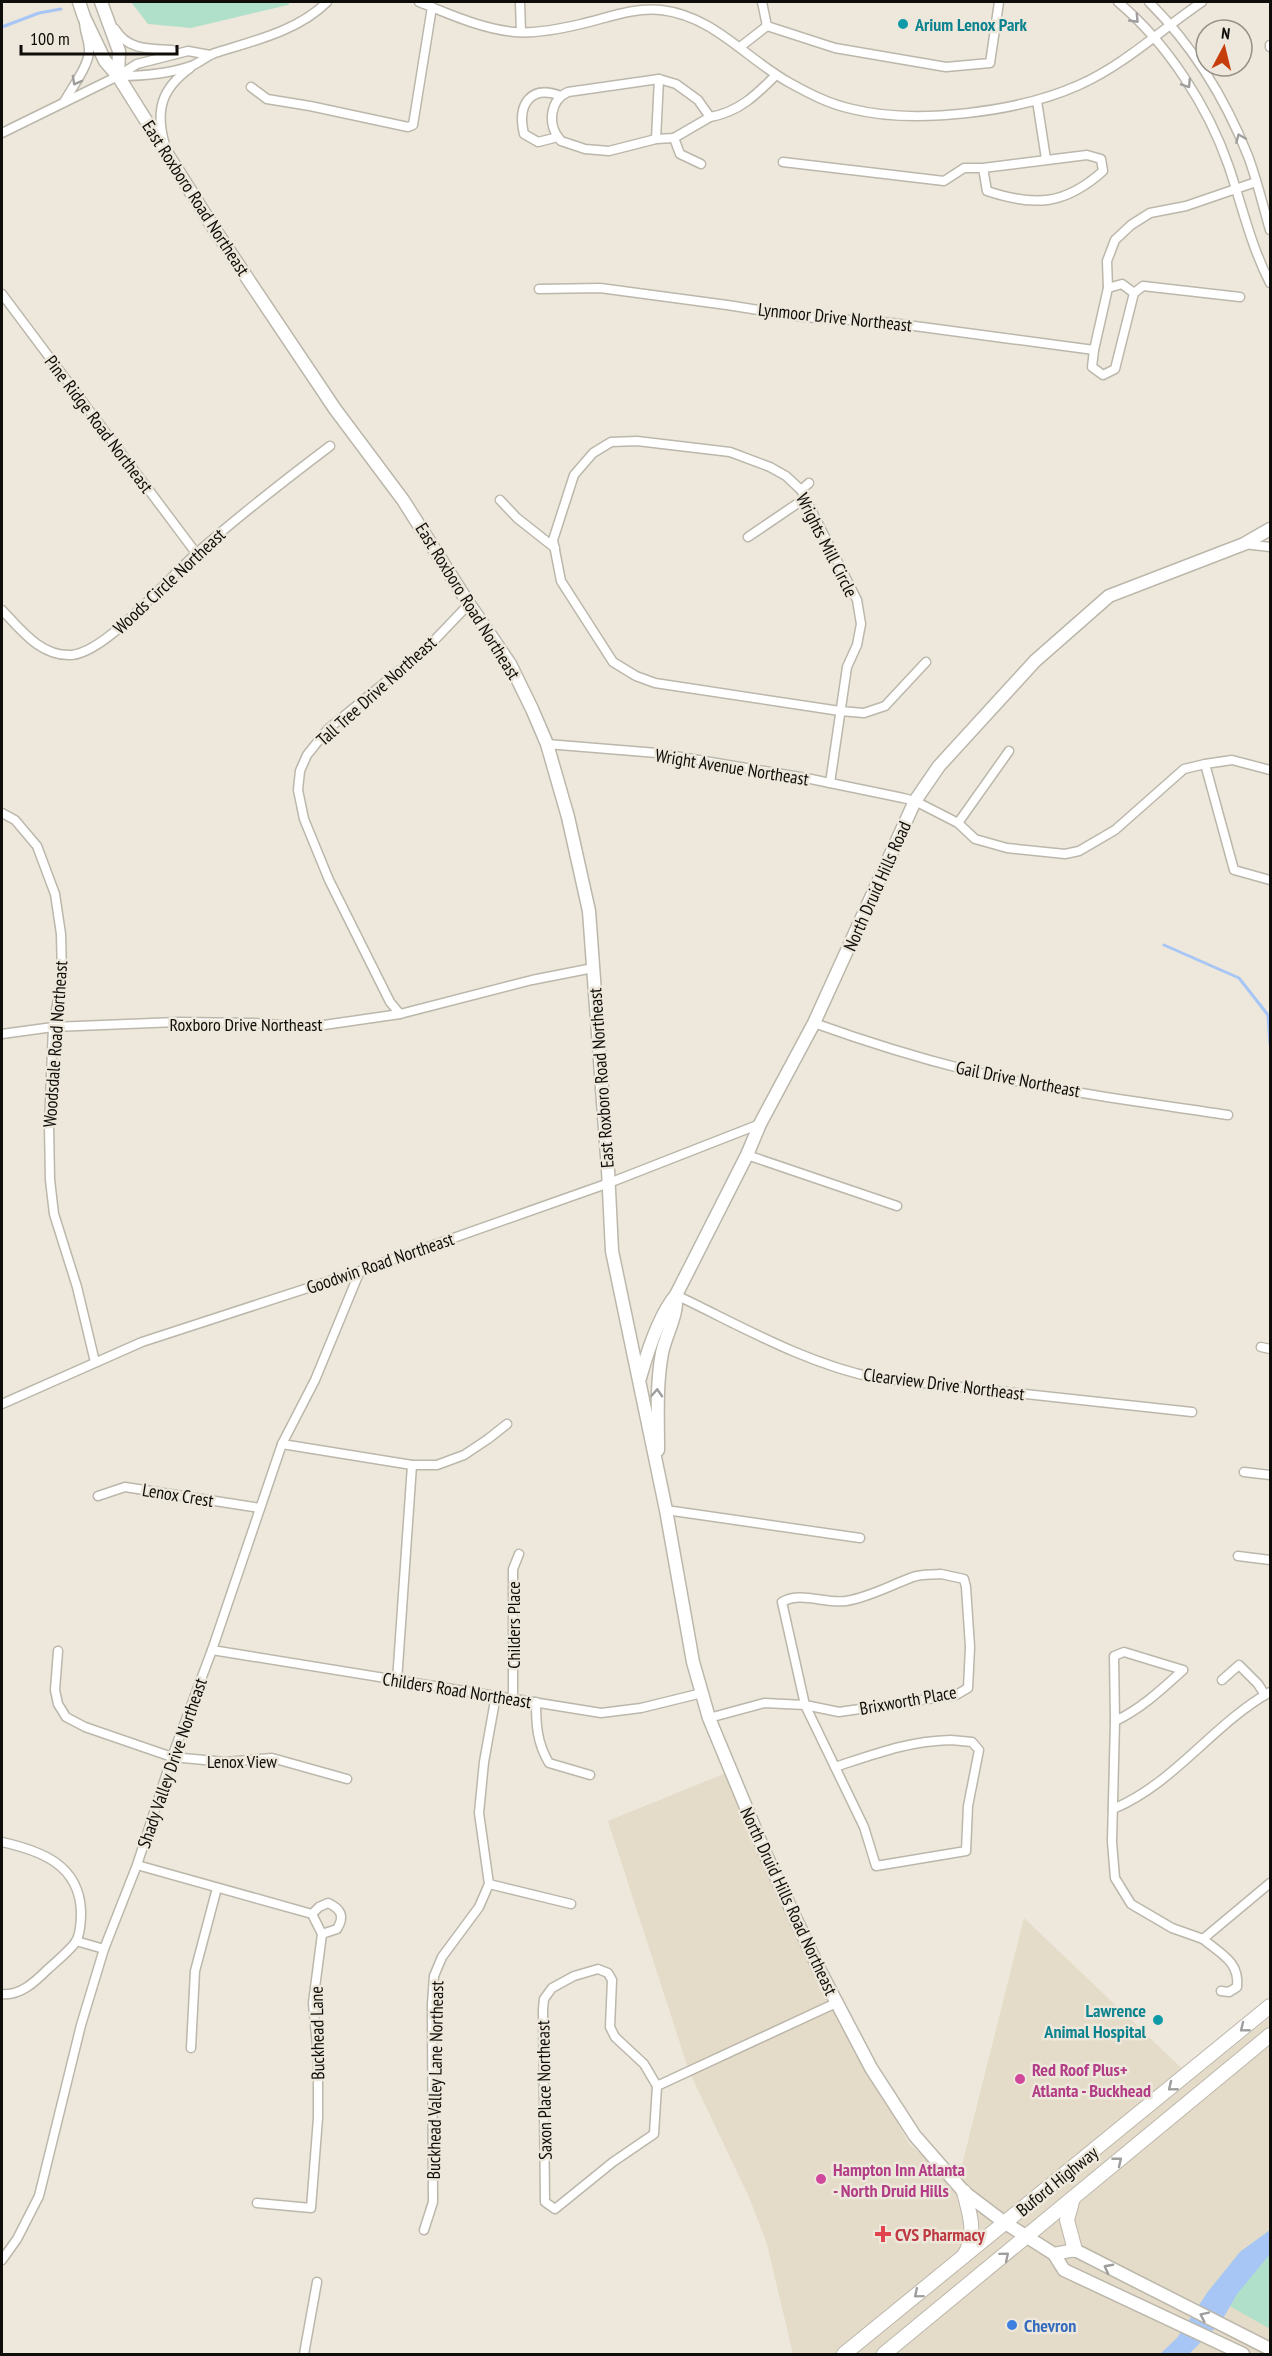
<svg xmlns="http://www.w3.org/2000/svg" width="1272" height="2356" font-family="'PT Sans Narrow',sans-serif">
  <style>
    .built { fill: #e4dbc8 }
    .green { fill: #b0e0c9 }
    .water { fill: #a7c6f6 }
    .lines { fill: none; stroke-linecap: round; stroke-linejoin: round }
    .stream { stroke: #a7c6f6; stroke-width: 3 }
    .minor-casing { stroke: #bcb7ab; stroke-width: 11 }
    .secondary-casing { stroke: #bcb7ab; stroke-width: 15 }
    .primary-casing { stroke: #bcb7ab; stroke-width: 16 }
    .minor { stroke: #fff; stroke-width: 8 }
    .secondary { stroke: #fff; stroke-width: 12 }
    .primary { stroke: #fff; stroke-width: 14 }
    .oneway { stroke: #9f9e9d }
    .culture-dot { fill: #0f9aa8; stroke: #ede8db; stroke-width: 2 }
    .hotel-dot { fill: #d1479c; stroke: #ede8db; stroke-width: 2 }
    .health-dot { fill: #e0444e; stroke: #ede8db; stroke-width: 2 }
    .shop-dot { fill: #3f7fe0; stroke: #ede8db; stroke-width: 2 }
    .labels { text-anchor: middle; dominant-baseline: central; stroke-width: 5; stroke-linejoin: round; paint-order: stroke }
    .culture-label { font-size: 18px; font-weight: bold; fill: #0d838f; stroke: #ede8db; text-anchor: start }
    .street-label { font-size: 18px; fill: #0f0d09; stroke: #ede8db }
    .hotel-label { font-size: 18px; font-weight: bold; fill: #b23c85; stroke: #ede8db; text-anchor: start }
    .health-label { font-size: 18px; font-weight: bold; fill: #be3a42; stroke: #ede8db; text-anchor: start }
    .shop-label { font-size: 18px; font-weight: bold; fill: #366cbe; stroke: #ede8db; text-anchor: start }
  </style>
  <rect width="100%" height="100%" fill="#ede8db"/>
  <polygon class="built" points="731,1771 794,1931 909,2144 957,2185 1024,1918 1193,2079 1270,2017 1270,2354 793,2354 767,2244 749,2197 689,2071 608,1821"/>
  <g class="green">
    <polygon points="131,2 290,2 288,5 191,28 148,24"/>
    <polygon points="1270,2230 1270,2329 1207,2293 1240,2252"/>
  </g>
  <polygon class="water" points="1270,2230 1270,2254 1237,2294 1221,2322 1189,2354 1160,2354 1177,2338 1207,2293 1240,2252"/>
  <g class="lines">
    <g class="stream">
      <polyline points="2,27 39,13 61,9"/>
      <polyline points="1164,945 1239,978 1268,1015 1270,1045"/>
    </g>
    <g class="minor-casing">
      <g id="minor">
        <path d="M419,2C449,14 482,29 514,32C536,34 560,29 581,24C607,18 634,7 661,10C714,16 746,59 790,83C810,94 829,104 852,109C916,125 1019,112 1079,85C1124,65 1162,29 1202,2"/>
        <polyline points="520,2 521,32"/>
        <polyline points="762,2 767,26"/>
        <path d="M1118,2C1167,43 1208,106 1229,167C1242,206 1251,246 1270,283"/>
        <path d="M1149,2C1192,45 1225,98 1248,156C1257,180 1263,206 1270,230"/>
        <path d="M115,29C127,50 150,49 172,50"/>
        <polyline points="1270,45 1270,47"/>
        <polyline points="740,47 767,26 835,48 946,67 990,63 999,2"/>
        <path d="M119,76C143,76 168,74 191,66C200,63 206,56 215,53C253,41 298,31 327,2"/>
        <polyline points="251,87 267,99 310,106 408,127 413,125 432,7"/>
        <path d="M561,96C530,84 517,105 524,134L538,142L558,137L561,141L585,149L609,151L656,139L674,138L710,117"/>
        <polyline points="1037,101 1046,159"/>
        <path d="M64,102C71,89 90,64 89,50C89,40 84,31 84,21"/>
        <polyline points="2,133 118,76 137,64 188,51 210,55"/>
        <path d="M558,137C548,123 550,100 568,92L659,79L676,84L698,100L710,117C739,112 756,95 776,75"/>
        <polyline points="674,138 680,154 701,164"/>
        <polyline points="656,139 659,79"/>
        <path d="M165,145C155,111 161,89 190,68"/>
        <path d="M783,162L944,181L964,168H983L1087,155L1101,159L1103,171C1065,205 1035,207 987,191L983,168"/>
        <polygon points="1122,284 1134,293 1115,369 1103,375 1092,367 1094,350 1108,288"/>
        <polyline points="1108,288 1107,261 1112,248 1115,240 1131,225 1150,213 1186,206 1256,182"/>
        <polyline points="539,289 600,288 727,305 803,317 892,323 1094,350"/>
        <polyline points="1134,293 1143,286 1240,297"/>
        <polyline points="2,294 196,553"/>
        <polyline points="801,490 809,483"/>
        <polyline points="500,500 517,518 555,548"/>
        <polyline points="748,537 804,499"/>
        <polyline points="1244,544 1270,547"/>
        <path d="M2,610C21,630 41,657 72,655C108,651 169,577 198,552C240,515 285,480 330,446"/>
        <polyline points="547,744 657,753 806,778 903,798 915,801 958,823 975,839 1007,848 1065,854 1079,851 1115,830 1184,769 1205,764"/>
        <polyline points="1270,770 1232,760 1205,764 1234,870 1270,880"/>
        <polyline points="830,783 847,667 857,645 861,624 857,600 801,490 786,476 770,467 730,452 637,441 611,442 593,453 574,475 553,540 561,581 613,662 636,676 655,683 840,711 864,713 885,706 926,662"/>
        <polyline points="2,813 15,820 37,846 55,894 61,934 62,977 53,1027 49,1126 50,1180 54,1214 77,1287 95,1362"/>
        <polyline points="958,823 1009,751"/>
        <polyline points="400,1014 390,1002 329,880 304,819 298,790 300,771 307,755 328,729 427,648 469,604"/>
        <path d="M814,1023C864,1041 915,1057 967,1070C1052,1091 1141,1102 1228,1115"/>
        <polyline points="2,1034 53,1027 177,1022 253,1023 310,1027 400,1014 532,980 593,968"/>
        <polyline points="747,1155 897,1206"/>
        <path d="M676,1295C741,1326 806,1364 876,1378L1192,1412"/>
        <polyline points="1261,1347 1270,1349"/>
        <polyline points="2,1404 142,1342 360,1271 609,1183 760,1124"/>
        <polyline points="282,1444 412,1465 437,1465 464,1455 488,1439 507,1424"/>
        <polyline points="1244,1472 1270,1475"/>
        <polyline points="98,1496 125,1487 260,1508"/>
        <polyline points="666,1510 860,1538"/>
        <polyline points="1238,1556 1270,1560"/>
        <path d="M941,1574L964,1579L966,1587L970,1647L968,1688L956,1695L839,1712L805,1705L782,1602C801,1591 825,1604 846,1601C870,1597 891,1585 913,1577C921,1574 932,1575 941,1574Z"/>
        <polyline points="212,1650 601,1713 641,1708 702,1693"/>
        <polyline points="58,1651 55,1690 58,1704 66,1717 85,1727 172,1757 226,1762 272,1758 347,1779"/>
        <polyline points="1183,1670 1124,1652 1114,1656 1115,1721 1112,1842 1115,1878 1131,1904 1172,1928 1203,1939 1270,1883"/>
        <polyline points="1222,1680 1239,1665 1258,1684 1265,1695"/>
        <polyline points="397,1681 412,1465"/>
        <polyline points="513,1698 513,1569 519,1554"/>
        <path d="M536,1702C536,1725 537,1743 549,1763L590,1775"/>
        <polyline points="709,1718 764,1703 805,1705 835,1767"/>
        <path d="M1115,1721C1141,1709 1162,1689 1183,1670"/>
        <path d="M951,1740L972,1742L979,1750L968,1806L966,1851L876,1866L864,1827L835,1767C875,1754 908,1741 951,1740Z"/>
        <path d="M1113,1809C1174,1784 1213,1724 1270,1692"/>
        <path d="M2,1842C42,1851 79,1865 81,1911C81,1920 80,1936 75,1943C68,1952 57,1961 48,1969C35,1982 20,1996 2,1994"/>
        <polyline points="137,1865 312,1914 322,1934 313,2003 318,2057 318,2118 311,2208 257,2203"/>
        <polyline points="489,1884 571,1904"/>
        <path d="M312,1914L319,1907L328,1903C341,1909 345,1916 337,1929L322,1934"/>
        <path d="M1203,1939C1221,1954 1240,1962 1237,1987L1229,1992L1221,1991"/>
        <polyline points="76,1941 104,1949"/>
        <polyline points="191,2048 195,1971 217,1888"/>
        <polyline points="657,2086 654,2134 613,2162 555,2209 545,2202 543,2009 544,1999 552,1988 574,1976 598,1969 608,1973 612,1980 610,2027 615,2037 644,2064 657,2086 836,2003"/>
        <polyline points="424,2230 433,2202 432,2004 434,1976 442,1957 479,1907 489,1884 479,1813 484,1762 496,1695"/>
        <polyline points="2,2260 17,2239 39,2196 81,2025 104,1949 137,1865 172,1757 212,1650 282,1444 315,1380 360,1271"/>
        <polyline points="304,2354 317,2282"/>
      </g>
    </g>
    <g class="secondary-casing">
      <g id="secondary">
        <polyline points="79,2 84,17 105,61 118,76 213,227 335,409 403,500 469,604 510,664 532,709 547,744 568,817 589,911 608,1170 612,1251 666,1510 693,1662 709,1718 765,1853 818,1967 871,2068 915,2136 964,2192 1005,2223 1054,2254 1064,2270 1243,2354"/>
        <polyline points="101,2 119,51 118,76"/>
        <path d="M640,1378C647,1353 659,1315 676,1295L747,1155L760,1124L814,1023L915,801L939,766L1035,661L1109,596L1244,544L1270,529"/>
        <path d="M658,1450C658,1418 656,1386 662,1353C666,1334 678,1315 676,1295"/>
        <polyline points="1054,2254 1075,2250 1270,2349"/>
      </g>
    </g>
    <g class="primary-casing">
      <g id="primary">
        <polyline points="1073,2198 1067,2220 1075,2250"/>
        <path d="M964,2256C977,2234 970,2215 964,2192"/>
        <polyline points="844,2354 1270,2006"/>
        <polyline points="884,2354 1270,2035"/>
      </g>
    </g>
    <use href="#minor" class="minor"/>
    <use href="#secondary" class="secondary"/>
    <use href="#primary" class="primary"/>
  </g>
  <defs><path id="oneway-chevron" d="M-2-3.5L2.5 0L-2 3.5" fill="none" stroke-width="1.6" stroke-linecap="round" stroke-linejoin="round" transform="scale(1.5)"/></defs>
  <g class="oneway">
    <use href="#oneway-chevron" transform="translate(1135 19) rotate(46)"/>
    <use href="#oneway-chevron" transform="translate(76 81) rotate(119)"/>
    <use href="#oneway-chevron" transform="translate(1187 84) rotate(57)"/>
    <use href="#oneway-chevron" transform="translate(1240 138) rotate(-113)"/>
    <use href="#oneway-chevron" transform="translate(657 1393) rotate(-87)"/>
    <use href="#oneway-chevron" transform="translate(1244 2028) rotate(141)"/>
    <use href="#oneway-chevron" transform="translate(1172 2087) rotate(141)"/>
    <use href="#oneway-chevron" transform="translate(1118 2161) rotate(-39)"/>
    <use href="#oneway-chevron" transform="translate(1005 2256) rotate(-40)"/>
    <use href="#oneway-chevron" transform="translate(1108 2268) rotate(-152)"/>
    <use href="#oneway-chevron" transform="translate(918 2294) rotate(140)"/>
    <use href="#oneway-chevron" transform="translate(1204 2316) rotate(-154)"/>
  </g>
  <g class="culture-dot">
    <circle cx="903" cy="24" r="6"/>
    <circle cx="1158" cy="2020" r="6"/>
  </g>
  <g class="hotel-dot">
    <circle cx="1020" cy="2079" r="6"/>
    <circle cx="821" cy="2179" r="6"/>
  </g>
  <path class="health-dot" d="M880 2225h6v6h6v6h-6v6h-6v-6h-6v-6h6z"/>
  <circle class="shop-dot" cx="1012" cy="2325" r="6"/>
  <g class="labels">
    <g class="culture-label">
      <text x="915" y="24">Arium Lenox Park</text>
      <text x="1146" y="2010" text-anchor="end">Lawrence<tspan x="1146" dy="21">Animal Hospital</tspan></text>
    </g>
    <g class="street-label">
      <text transform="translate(196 198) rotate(57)">East Roxboro Road Northeast</text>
      <text transform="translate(835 317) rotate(6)">Lynmoor Drive Northeast</text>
      <text transform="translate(99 424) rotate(53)">Pine Ridge Road Northeast</text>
      <text transform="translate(827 545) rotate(63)">Wrights Mill Circle</text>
      <text transform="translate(169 581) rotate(-43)">Woods Circle Northeast</text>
      <text transform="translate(468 601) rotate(58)">East Roxboro Road Northeast</text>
      <text transform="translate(376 691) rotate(-42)">Tall Tree Drive Northeast</text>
      <text transform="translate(732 767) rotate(9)">Wright Avenue Northeast</text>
      <text transform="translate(877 886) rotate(-66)">North Druid Hills Road</text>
      <text x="246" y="1024">Roxboro Drive Northeast</text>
      <text transform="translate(55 1044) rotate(-86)">Woodsdale Road Northeast</text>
      <text transform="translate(601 1078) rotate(-94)">East Roxboro Road Northeast</text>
      <text transform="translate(1018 1079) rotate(11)">Gail Drive Northeast</text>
      <text transform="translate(380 1263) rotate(-19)">Goodwin Road Northeast</text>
      <text transform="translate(944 1384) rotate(7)">Clearview Drive Northeast</text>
      <text transform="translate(178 1495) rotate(9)">Lenox Crest</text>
      <text transform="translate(513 1625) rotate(-90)">Childers Place</text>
      <text transform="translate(457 1690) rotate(9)">Childers Road Northeast</text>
      <text transform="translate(908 1700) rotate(-10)">Brixworth Place</text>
      <text x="242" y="1761">Lenox View</text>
      <text transform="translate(172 1763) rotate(-71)">Shady Valley Drive Northeast</text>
      <text transform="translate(789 1901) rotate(65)">North Druid Hills Road Northeast</text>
      <text transform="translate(317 2033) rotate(-91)">Buckhead Lane</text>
      <text transform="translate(435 2080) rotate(-89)">Buckhead Valley Lane Northeast</text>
      <text transform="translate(544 2090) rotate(-91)">Saxon Place Northeast</text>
      <text transform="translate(1057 2181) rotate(-39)">Buford Highway</text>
    </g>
    <g class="hotel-label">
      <text x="1032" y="2069">Red Roof Plus+<tspan x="1032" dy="21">Atlanta - Buckhead</tspan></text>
      <text x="833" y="2169">Hampton Inn Atlanta<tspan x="833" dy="21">- North Druid Hills</tspan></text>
    </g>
    <g class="health-label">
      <text x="895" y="2234">CVS Pharmacy</text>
    </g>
    <g class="shop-label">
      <text x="1024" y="2325">Chevron</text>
    </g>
  </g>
  <rect width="1272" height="2356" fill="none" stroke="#0f0d09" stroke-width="6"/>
  <g transform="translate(1224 48) rotate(7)"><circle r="28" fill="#ede8db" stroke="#949087" stroke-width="1.5"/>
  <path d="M0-4.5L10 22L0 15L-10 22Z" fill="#c63e0b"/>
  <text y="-9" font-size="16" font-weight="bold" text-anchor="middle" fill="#0f0d09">N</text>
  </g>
  <path d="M21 45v9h156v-9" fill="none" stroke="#0f0d09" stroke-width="3"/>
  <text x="30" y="45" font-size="18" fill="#0f0d09" stroke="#ede8db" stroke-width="4.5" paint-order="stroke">100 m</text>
</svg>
